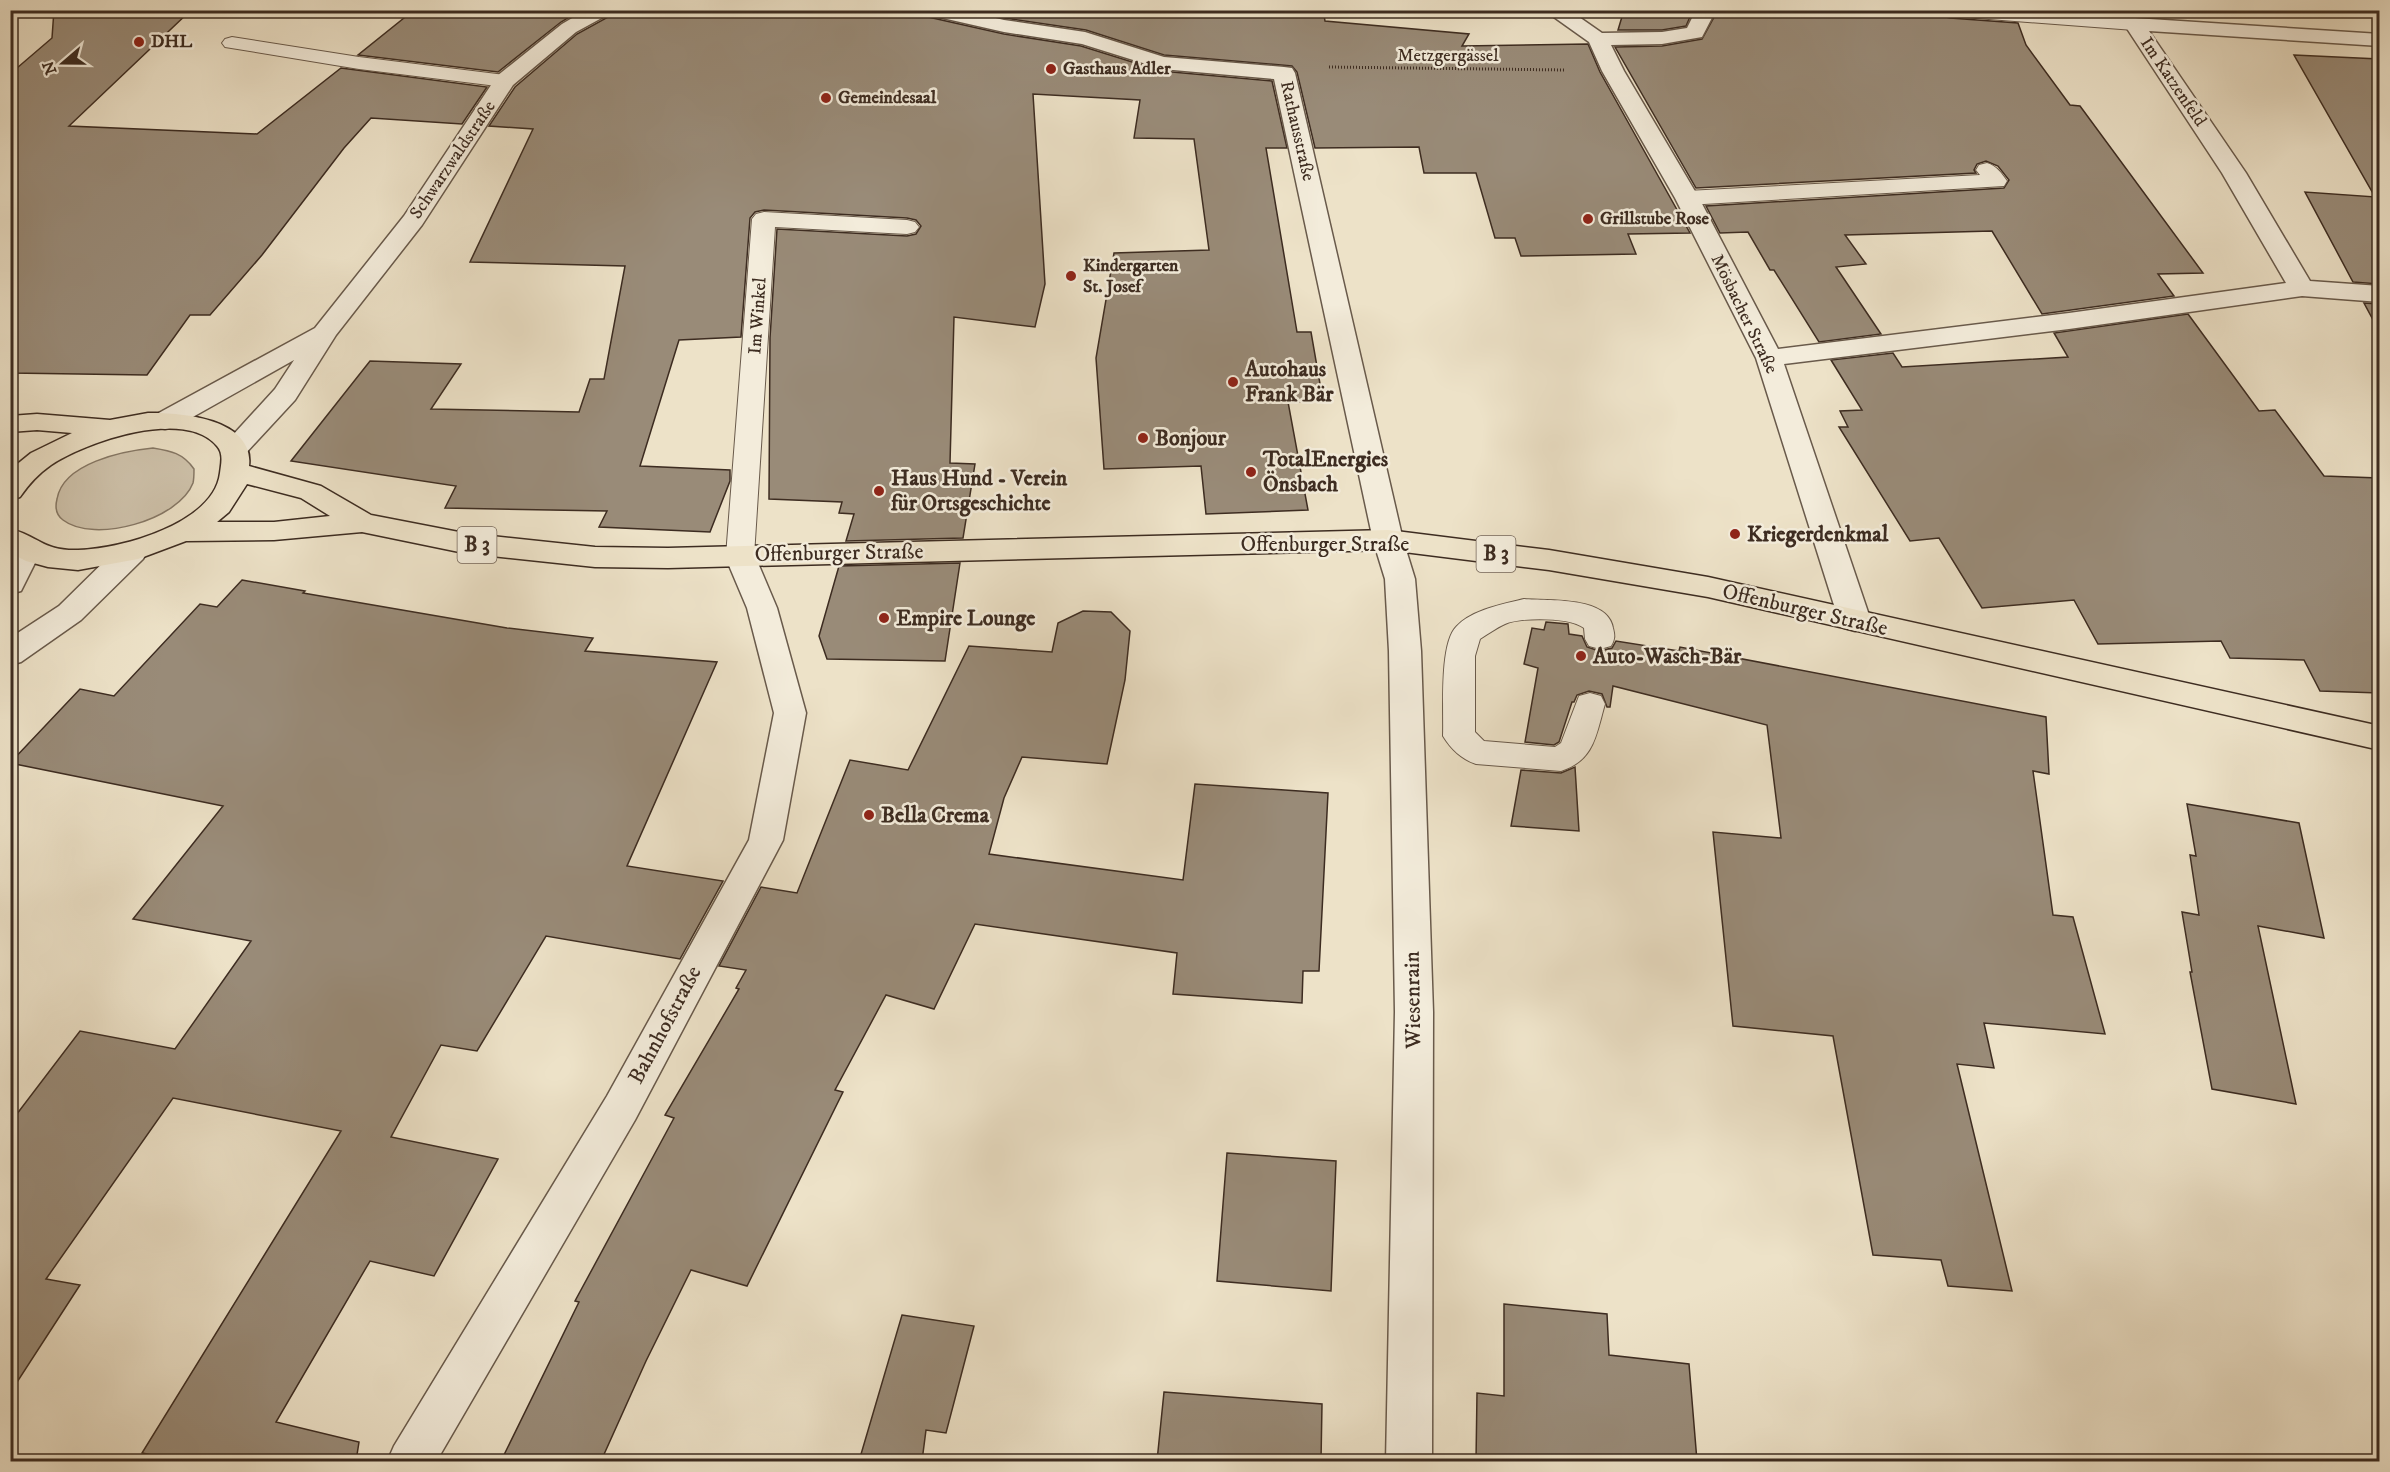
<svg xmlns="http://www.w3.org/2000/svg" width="2390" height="1472" font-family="'IM FELL DW Pica',serif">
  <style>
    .green { fill: #cfc3ac; stroke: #867866; stroke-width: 1.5 }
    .building { fill: #998b78; stroke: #3d2c21; stroke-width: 1.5 }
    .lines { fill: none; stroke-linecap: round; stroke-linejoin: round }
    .service-casing { stroke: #695a4b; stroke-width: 2 }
    .minor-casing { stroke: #695a4b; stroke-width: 3 }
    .tertiary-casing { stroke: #695a4b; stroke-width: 3 }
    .primary-casing { stroke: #3d2c21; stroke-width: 3 }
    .path { stroke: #3d2c21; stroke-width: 3; stroke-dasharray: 1 2; stroke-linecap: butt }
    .service { fill: #f3ecdb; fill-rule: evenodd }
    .minor { fill: #f3ecdb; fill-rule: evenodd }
    .tertiary { fill: #f3ecdb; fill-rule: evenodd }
    .primary { fill: #ede2c8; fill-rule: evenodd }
    .poi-dot { fill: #8f2418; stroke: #f3ecdb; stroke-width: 2 }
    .labels { text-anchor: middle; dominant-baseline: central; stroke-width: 5; stroke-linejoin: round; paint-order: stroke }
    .far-poi-label { font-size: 18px; font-weight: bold; fill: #3d2c21; stroke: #f3ecdb; text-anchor: start }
    .far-street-label { font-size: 18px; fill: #3d2c21; stroke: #f3ecdb }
    .shield { fill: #f3ecdb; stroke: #746659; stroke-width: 1.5 }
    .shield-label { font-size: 21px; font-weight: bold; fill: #3d2c21 }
    .poi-label { font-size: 22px; font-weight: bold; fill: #3d2c21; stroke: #f3ecdb; text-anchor: start }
    .street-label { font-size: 22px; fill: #3d2c21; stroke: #f3ecdb }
  </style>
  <rect width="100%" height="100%" fill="#ede2c8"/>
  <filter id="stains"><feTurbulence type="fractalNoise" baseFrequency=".00333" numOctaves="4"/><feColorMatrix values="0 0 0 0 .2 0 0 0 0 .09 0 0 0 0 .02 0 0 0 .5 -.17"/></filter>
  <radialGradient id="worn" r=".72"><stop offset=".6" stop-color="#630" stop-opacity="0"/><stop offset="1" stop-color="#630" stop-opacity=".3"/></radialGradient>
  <path class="green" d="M153,448C171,451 183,453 194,469C194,473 194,479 193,483C179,520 94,544 63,520C56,515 55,507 57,499C63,463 123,451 153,448Z"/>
  <g class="building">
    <polygon points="54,10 191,10 69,126 257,134 341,68 487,87 462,124 371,118 344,148 262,255 210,315 190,315 147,375 10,373 10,74 52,38"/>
    <polygon points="414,10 581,10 561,22 498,72 358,55"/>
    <polygon points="614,10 920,10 924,16 1004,34 1081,46 1161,71 1272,81 1287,148 1266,148 1297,332 1311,332 1323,401 1288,402 1308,510 1206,514 1201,466 1104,469 1096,358 1114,253 1209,250 1194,139 1134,138 1140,100 1033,94 1045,284 1035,327 954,317 950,463 975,464 963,538 846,541 854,514 839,513 842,502 769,499 770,338 777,229 907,236 916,234 921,226 916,220 907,218 764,210 755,212 750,218 741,337 679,340 640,466 730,470 730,481 710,532 599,527 607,511 445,508 456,486 291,461 370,361 461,364 431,409 579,412 590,379 604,379 625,266 470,262 533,129 489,126 515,87 577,34 610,16"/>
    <polygon points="974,10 1323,10 1325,21 1469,34 1462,46 1588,44 1600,72 1690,233 1628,234 1636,254 1521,256 1515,238 1495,238 1476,173 1424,173 1419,147 1315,148 1297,72 1292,66 1164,55 1086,30 1004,18"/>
    <polygon points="1624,10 1693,10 1686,26 1662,30 1618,30"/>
    <polygon points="1718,10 1939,10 1942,16 1950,18 2018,23 2026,45 2070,105 2080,106 2203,273 2158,274 2174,296 2042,314 1992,231 1845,235 1866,264 1836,267 1881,334 1819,342 1774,270 1770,270 1748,232 1720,233 1706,206 2004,188 2009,180 1998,166 1986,161 1977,164 1974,170 1976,173 1696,188 1615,47 1662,46 1702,39"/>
    <polygon points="2294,55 2379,59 2379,284 2353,282 2305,192 2375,197"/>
    <polygon points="2364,303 2379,304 2379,331"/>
    <polygon points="2188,314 2259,411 2275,410 2324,476 2379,478 2379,693 2320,691 2304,660 2230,658 2221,641 2098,644 2074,600 1982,608 1939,538 1910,541 1839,427 1848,427 1840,411 1862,410 1831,360 1893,353 1902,367 2068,357 2054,333"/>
    <polygon points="960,563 945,661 827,659 819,636 839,566"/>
    <polygon points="242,580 305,591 303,593 507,628 593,638 585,651 717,662 627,866 723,881 680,959 546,936 477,1051 441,1045 391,1137 498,1159 434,1276 370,1261 276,1422 359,1442 356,1461 183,1461 142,1453 341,1131 173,1098 46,1279 80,1285 10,1393 10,1123 80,1031 175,1049 251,941 133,919 223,806 10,763 80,689 114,696 200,604 217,607"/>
    <polygon points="1083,611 1111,612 1130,631 1125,680 1107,764 1022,757 1004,798 989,854 1183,880 1195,784 1328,793 1319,971 1303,971 1302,1003 1173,994 1177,953 975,924 934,1009 886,995 835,1090 843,1092 747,1286 691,1270 646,1361 601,1461 501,1461 579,1302 575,1301 674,1118 665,1115 739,989 736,988 746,970 719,966 761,887 797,893 850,760 908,770 969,646 1052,652 1058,623"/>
    <polygon points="1546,622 1568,624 1569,634 1582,636 1587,647 1599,651 1612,648 1616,641 1679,651 1680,647 2046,717 2049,774 2033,771 2053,915 2073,917 2105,1034 1984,1023 1994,1068 1957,1064 2012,1291 1948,1286 1941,1260 1873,1255 1833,1036 1733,1026 1713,832 1781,838 1767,725 1613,686 1610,707 1607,707 1602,694 1589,691 1577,695 1574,702 1572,702 1559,742 1554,745 1525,742 1538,668 1524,664 1532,628 1544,630"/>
    <polygon points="1575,767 1579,831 1511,826 1521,770 1561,773"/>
    <polygon points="2187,804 2299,823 2324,938 2258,926 2296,1104 2212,1089 2190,972 2192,972 2182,912 2199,915 2190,855 2196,856"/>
    <polygon points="1227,1153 1336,1161 1331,1291 1217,1281"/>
    <polygon points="1504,1304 1607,1314 1609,1355 1689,1364 1697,1461 1476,1461 1477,1393 1504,1396"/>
    <polygon points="902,1315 974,1326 946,1433 926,1430 922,1461 859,1461"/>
    <polygon points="1164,1392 1322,1404 1321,1461 1157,1461"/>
  </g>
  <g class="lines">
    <g class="service-casing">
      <g id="service">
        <polygon points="1941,10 2034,10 2134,18 2141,20 2144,24 2141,28 2134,30 1950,16 1943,14"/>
        <polygon points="232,37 359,57 505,75 512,77 515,81 512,85 505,87 359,69 225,47 222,43 225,39"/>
        <path d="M1987,163C1997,166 2001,173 2007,181L2004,186L1687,205L1679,203L1676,198L1679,193L1687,191L1980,175L1976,170L1979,165Z"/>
        <polygon points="764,212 907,220 915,222 919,227 915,232 907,234 775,227 754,556 750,563 740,565 730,563 726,556 752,219 756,214"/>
        <path d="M1524,599C1548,601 1608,596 1613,628C1615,636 1615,639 1611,646L1600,649L1589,646L1585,639L1584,628C1570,617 1521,617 1505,624C1496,628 1488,634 1480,639L1475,656V732L1484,741L1555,747L1561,743L1579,696L1590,693L1601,696L1605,704C1596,734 1595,760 1561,771L1476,764C1461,759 1451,749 1443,736C1444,711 1439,645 1456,627C1471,610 1503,604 1524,599Z"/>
      </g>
    </g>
    <g class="minor-casing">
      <g id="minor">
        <polygon points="922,10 962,10 1004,20 1085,32 1164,57 1284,67 1292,68 1295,73 1403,540 1415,579 1421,651 1433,1012 1432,1462 1386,1462 1395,1012 1389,651 1385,579 1373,540 1274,79 1162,69 1082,44 1004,32 925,14"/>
        <polygon points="1544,10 1569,10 1602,33 1662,32 1687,28 1696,10 1716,10 1702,37 1662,44 1611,45 1624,71 1699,198 1778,349 2069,313 2286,283 2222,173 2124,24 2127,20 2134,18 2380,34 2380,46 2149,31 2246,173 2310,281 2380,286 2380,302 2302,296 2069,329 1784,364 1871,621 1866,628 1855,631 1844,628 1839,621 1756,358 1675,198 1602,71 1589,42"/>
        <polygon points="740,546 751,549 755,556 777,608 806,713 783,840 635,1120 436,1462 387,1462 394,1446 607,1096 749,840 774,713 747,608 725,556 729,549"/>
      </g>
    </g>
    <g class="tertiary-casing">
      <g id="tertiary">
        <polygon points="586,10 612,10 609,14 576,32 513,85 422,225 336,335 295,400 245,454 235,457 225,454 221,448 275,389 294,360 175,427 165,429 155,427 151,421 155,415 315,328 404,216 497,76 562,24"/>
        <polygon points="26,541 37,544 41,551 21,591 10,594 10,552 15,544"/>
        <polygon points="132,542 143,545 147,552 143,559 81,620 21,662 10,665 10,638 59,606 121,545"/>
      </g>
    </g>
    <g class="primary-casing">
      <path id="primary" d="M148,413C181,412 255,419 249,466L321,486L371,515L464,533L595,547L668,548L1388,530L1549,550L1708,577L2380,726V750L1708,597L1549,570L1388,550L668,568L595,567L464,553L362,532L274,540L186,541L138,559L78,570L48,567L26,561L10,553V529C39,536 42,551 78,550C122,549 214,523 220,473C221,464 224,454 217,446C185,407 85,442 51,465C38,474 29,484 20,497L10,500V470L31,453L72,433L37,430L10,432V416L37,414L110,420ZM247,484L301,498L330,516L274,522H217L229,512Z"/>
    </g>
    <polyline class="path" points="1329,67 1565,70"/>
    <use href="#service" class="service"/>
    <use href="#minor" class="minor"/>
    <use href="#tertiary" class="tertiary"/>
    <use href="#primary" class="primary"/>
  </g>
  <g class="poi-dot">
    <circle cx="139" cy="42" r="6"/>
    <circle cx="1051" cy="69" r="6"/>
    <circle cx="826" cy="98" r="6"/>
    <circle cx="1588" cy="219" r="6"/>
    <circle cx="1071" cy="276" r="6"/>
    <circle cx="1233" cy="382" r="6"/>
    <circle cx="1143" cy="438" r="6"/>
    <circle cx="1251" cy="472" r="6"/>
    <circle cx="879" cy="491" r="6"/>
    <circle cx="1735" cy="534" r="6"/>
    <circle cx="884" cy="618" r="6"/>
    <circle cx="1581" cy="656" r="6"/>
    <circle cx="869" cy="815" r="6"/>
  </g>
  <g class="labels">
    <g class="far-poi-label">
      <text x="151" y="42">DHL</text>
      <text x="1063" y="69">Gasthaus Adler</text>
      <text x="838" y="98">Gemeindesaal</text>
      <text x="1600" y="219">Grillstube Rose</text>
      <text x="1083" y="266">Kindergarten<tspan x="1083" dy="21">St. Josef</tspan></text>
    </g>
    <g class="far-street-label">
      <text x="1448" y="56">Metzgergässel</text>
      <text transform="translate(2173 82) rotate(56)">Im Katzenfeld</text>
      <text transform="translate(1297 131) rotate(77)">Rathausstraße</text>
      <text transform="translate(453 160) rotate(-56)">Schwarzwaldstraße</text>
      <text transform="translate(1744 314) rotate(64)">Mösbacher Straße</text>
      <text transform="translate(758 316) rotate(-86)">Im Winkel</text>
    </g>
    <g class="shield">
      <rect x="457.5" y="527" width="39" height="36" rx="4.5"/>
      <rect x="1476.5" y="536" width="39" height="36" rx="4.5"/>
    </g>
    <g class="shield-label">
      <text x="477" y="545">B 3</text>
      <text x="1496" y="554">B 3</text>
    </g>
    <g class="poi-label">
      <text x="1245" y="369">Autohaus<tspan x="1245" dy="25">Frank Bär</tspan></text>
      <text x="1155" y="438">Bonjour</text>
      <text x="1263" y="459">TotalEnergies<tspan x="1263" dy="25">Önsbach</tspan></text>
      <text x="891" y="478">Haus Hund - Verein<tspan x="891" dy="25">für Ortsgeschichte</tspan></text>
      <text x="1747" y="534">Kriegerdenkmal</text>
      <text x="896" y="618">Empire Lounge</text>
      <text x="1593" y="656">Auto-Wasch-Bär</text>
      <text x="881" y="815">Bella Crema</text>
    </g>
    <g class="street-label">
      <text x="1325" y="544">Offenburger Straße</text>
      <text transform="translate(839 553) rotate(-1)">Offenburger Straße</text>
      <text transform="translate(1805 610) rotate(13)">Offenburger Straße</text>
      <text transform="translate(1413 1000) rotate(-91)">Wiesenrain</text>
      <text transform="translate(665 1025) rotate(-62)">Bahnhofstraße</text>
    </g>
  </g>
  <rect width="2390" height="1472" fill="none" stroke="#ede2c8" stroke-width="36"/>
  <rect x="12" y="12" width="2366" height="1448" fill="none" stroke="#3d2c21" stroke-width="3"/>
  <rect x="18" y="18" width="2354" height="1436" fill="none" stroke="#3d2c21" stroke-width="1.5"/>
  <g transform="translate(63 63) rotate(250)" stroke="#f3ecdb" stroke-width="4.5" paint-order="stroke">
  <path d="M0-4.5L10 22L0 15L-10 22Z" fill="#3d2c21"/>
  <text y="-9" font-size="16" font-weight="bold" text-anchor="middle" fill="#3d2c21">N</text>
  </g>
  <rect width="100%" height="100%" filter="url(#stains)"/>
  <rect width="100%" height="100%" fill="url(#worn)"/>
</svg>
